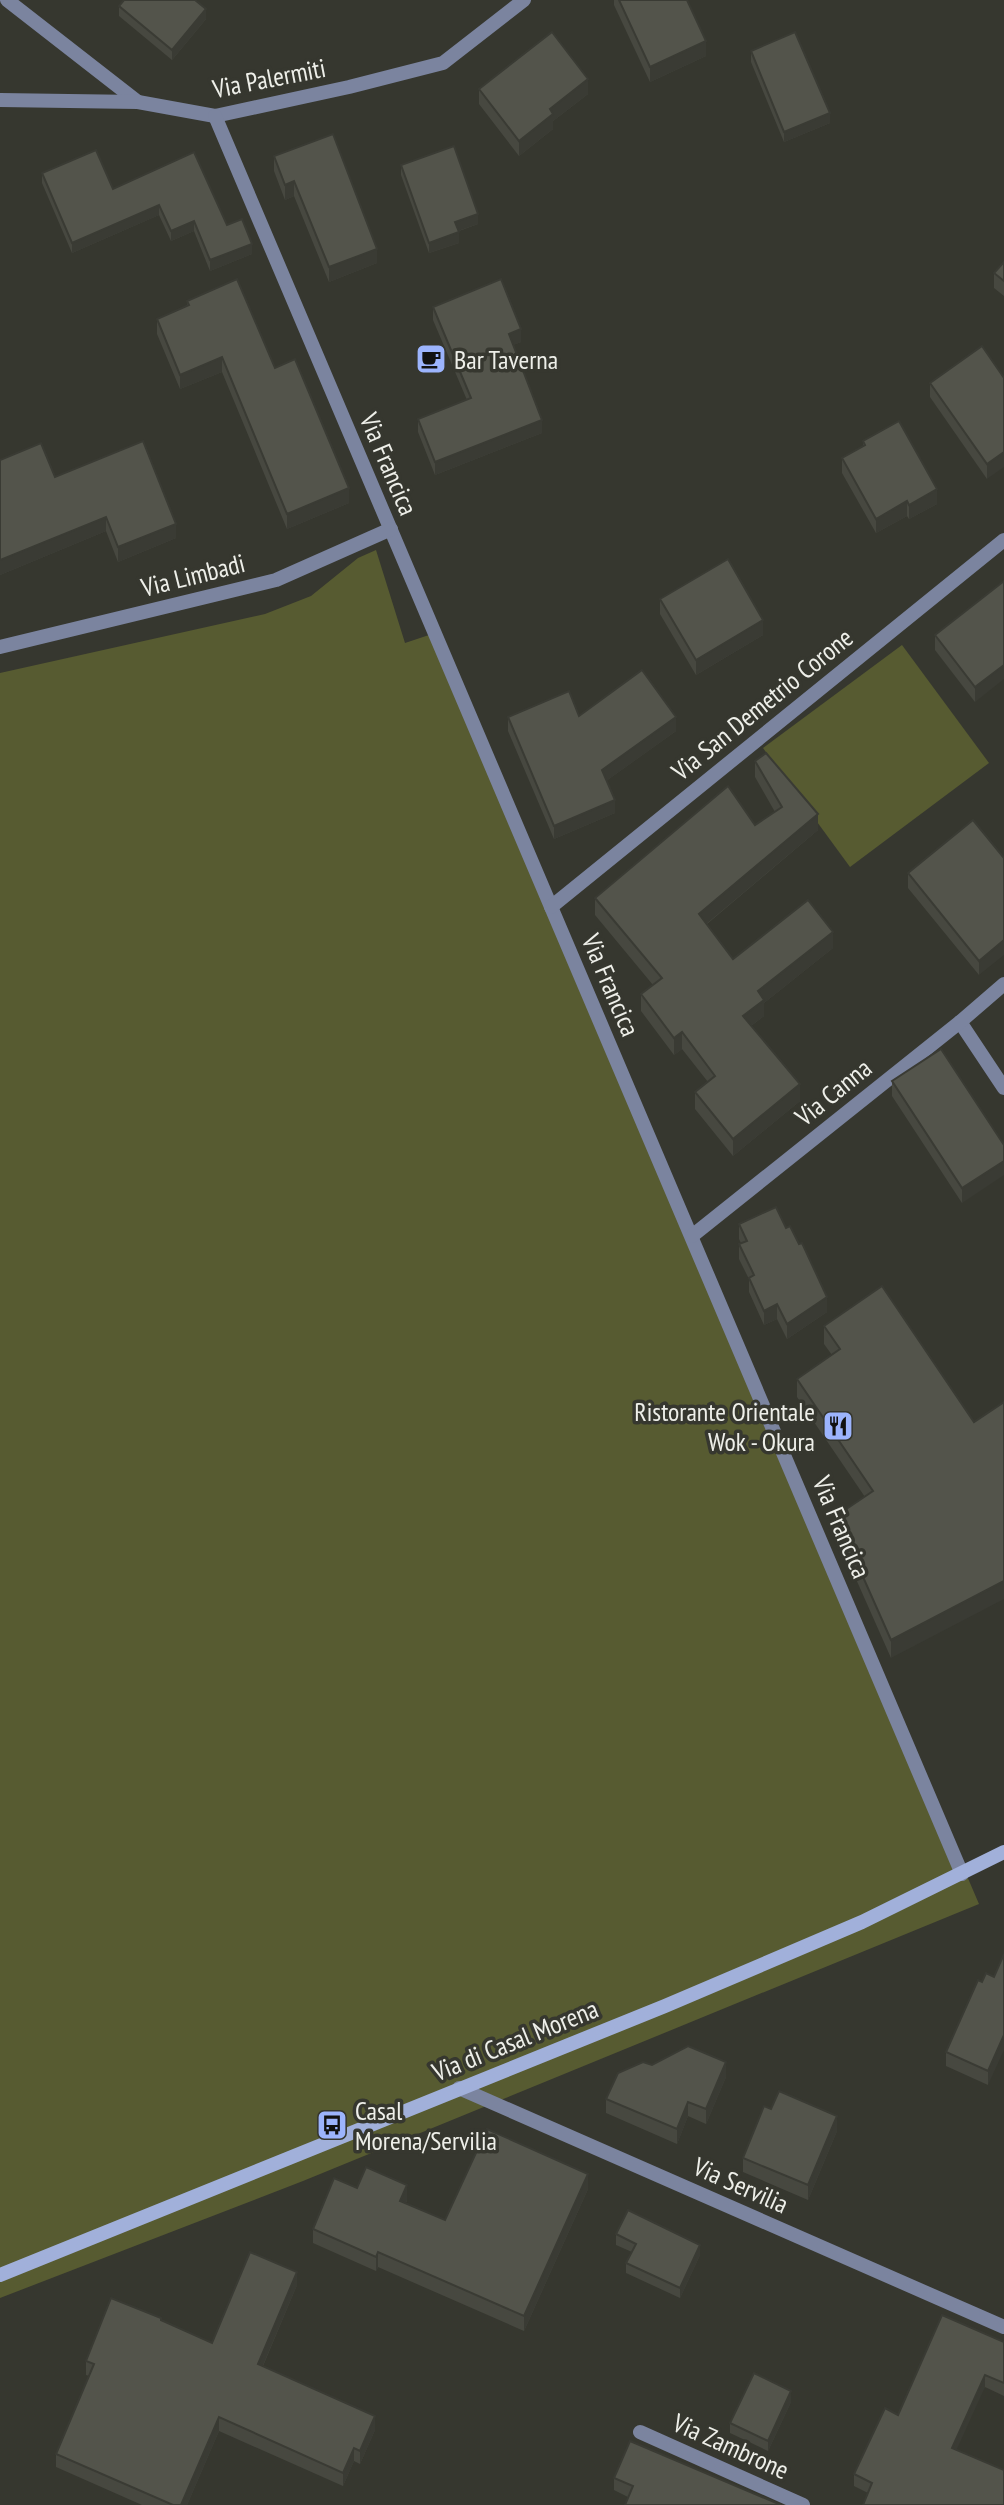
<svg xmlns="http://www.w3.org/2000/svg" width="1004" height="2505" font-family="'PT Sans Narrow',sans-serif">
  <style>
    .green { fill: #575b31 }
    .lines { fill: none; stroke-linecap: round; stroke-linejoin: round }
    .street { stroke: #7b849f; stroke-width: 14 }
    .secondary { stroke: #a1b0da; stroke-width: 14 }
    .wall { fill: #474840 }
    .shaded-wall { fill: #3a3b34 }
    .building { fill: #53544b; stroke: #3a3b34; stroke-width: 2 }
    .labels { text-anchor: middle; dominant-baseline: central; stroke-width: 7; stroke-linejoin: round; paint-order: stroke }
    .street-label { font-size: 26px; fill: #eeefe9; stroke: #36372f }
    .poi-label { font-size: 26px; fill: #eeefe9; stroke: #36372f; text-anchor: start }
  </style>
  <rect width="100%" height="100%" fill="#36372f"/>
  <g class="green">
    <polygon points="376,550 405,643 435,633 979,1904 303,2181 0,2298 0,673 265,614 311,596 358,558"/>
    <polygon points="902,645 989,763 850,867 763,748"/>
  </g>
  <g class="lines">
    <g class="street">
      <polyline points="7,0 138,102"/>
      <polyline points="0,100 138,102 215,116 349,87 443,63 524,0"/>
      <polyline points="215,116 962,1874"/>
      <polyline points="0,647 276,580 391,529"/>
      <polyline points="551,907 1004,540"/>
      <polyline points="960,1022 1004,1088"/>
      <polyline points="692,1236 960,1022 1004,984"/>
      <polyline points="459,2088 1004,2327"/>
      <polyline points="640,2432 803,2505"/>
    </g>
    <polyline class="secondary" points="0,2275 665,2006 862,1922 1004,1852"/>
  </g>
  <g class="wall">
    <polygon points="614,0 687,0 706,56 650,82 614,5"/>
    <polygon points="119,6 206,19 172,60 119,16"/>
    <polygon points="751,51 830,123 784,142 751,62"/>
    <polygon points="479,89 588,94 553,121 553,129 519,156 479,104"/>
    <polygon points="274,156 377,263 329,282 294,196 285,200 274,171"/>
    <polygon points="401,165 478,224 459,231 459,243 429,253 401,175"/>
    <polygon points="42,173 113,189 227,225 252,254 210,271 194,231 171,241 159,215 72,253 42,183"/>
    <polygon points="1004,262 1004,296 994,288 994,273"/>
    <polygon points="187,301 275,368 349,503 287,529 222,372 180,389 157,334 157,319 187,306"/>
    <polygon points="433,307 521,342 513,345 542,433 435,475 418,432 418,419 467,400 433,320"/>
    <polygon points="1004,378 987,479 930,397 930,383"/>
    <polygon points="863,441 937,504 909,519 907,516 876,533 842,473 842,458 863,446"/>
    <polygon points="0,460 55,477 176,538 118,562 106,531 0,575"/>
    <polygon points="1004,581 975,702 935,650 935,635"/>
    <polygon points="660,599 763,635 696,675 660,614"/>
    <polygon points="579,716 676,731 606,781 615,813 554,839 508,731 508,717"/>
    <polygon points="755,761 818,830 707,924 733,959 833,948 764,1003 764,1016 751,1026 800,1101 733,1156 695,1109 695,1092 708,1082 682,1049 674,1055 641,1011 641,994 653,985 595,915 595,898 755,825 775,812 755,777"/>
    <polygon points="1004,858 979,975 908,888 908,873"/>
    <polygon points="892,1081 1004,1145 962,1203 892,1096"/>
    <polygon points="739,1224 786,1228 799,1244 827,1312 787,1339 777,1319 764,1325 749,1292 749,1279 739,1259 739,1244 741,1243 739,1239"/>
    <polygon points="824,1326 974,1422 891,1658 836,1534 836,1516 865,1497 797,1397 797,1379 832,1355 824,1344"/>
    <polygon points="994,1977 988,2085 946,2066 946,2052 982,1982"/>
    <polygon points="652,2065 726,2077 706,2124 688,2116 677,2144 606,2113 606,2099"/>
    <polygon points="837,2131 808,2200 743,2172 743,2158"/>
    <polygon points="357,2188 407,2200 406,2203 445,2220 588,2189 524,2331 378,2267 376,2271 313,2243 313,2229"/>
    <polygon points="616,2234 700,2255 680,2298 626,2273 626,2263 632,2252 616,2245"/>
    <polygon points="297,2285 263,2366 375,2430 360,2464 354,2461 343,2486 219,2431 187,2505 142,2505 56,2467 56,2454 89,2376 86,2375 86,2361 161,2320 212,2343"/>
    <polygon points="1004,2342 1004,2396 985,2387 868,2493 854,2486 854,2474 898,2415"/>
    <polygon points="791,2402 768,2451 730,2433 730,2423"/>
    <polygon points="614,2478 781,2505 628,2497 614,2490"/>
  </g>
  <g class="shaded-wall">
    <polygon points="206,9 206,19 172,60 172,50"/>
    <polygon points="706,41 706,56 650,82 650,67"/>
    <polygon points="588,79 588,94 553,121 553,129 519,156 519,141 550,109"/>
    <polygon points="830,113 830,123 784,142 784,132"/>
    <polygon points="294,181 294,196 285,200 285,185"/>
    <polygon points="159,205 159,215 72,253 72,243"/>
    <polygon points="478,214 478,224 455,232 455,222"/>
    <polygon points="194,221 194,231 171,241 171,231"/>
    <polygon points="459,232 459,243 429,253 429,243"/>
    <polygon points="252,244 252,254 210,271 210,260"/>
    <polygon points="377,249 377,263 329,282 329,267"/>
    <polygon points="521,329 521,342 509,347 509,334"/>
    <polygon points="222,357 222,372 180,389 180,375"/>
    <polygon points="542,420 542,433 435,475 435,462"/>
    <polygon points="1004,452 1004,467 987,479 987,464"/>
    <polygon points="349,488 349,503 287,529 287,514"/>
    <polygon points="937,489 937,504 909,519 909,505"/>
    <polygon points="907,501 907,516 876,533 876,519"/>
    <polygon points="106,517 106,531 0,575 0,560"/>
    <polygon points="176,524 176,538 118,562 118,547"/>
    <polygon points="763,620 763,635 696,675 696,660"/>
    <polygon points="1004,665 1004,679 975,702 975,687"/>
    <polygon points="676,717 676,731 602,784 602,770"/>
    <polygon points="615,800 615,813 554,839 554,826"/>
    <polygon points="818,814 818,830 699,930 699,914"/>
    <polygon points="833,932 833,948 764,1003 764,1016 743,1032 743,1016 758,991"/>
    <polygon points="1004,940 1004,955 979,975 979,961"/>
    <polygon points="682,1032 682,1049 674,1055 674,1038"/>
    <polygon points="800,1084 800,1101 733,1156 733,1139"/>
    <polygon points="1004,1161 1004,1175 962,1203 962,1188"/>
    <polygon points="827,1297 827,1312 787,1339 787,1324"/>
    <polygon points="777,1304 777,1319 764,1325 764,1311"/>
    <polygon points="1004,1581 1004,1599 891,1658 891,1640"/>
    <polygon points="1004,2035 1004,2050 988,2085 988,2071"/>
    <polygon points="726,2062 726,2077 706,2124 706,2109"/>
    <polygon points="688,2102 688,2116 677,2144 677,2129"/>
    <polygon points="837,2116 837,2131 808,2200 808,2185"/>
    <polygon points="588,2174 588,2189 524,2331 524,2316"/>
    <polygon points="407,2185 407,2200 400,2215 400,2201"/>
    <polygon points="700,2245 700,2255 680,2298 680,2288"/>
    <polygon points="378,2252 378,2267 376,2271 376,2257"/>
    <polygon points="297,2272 297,2285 258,2377 258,2364"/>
    <polygon points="985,2375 985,2387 952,2460 952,2448"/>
    <polygon points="791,2391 791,2402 768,2451 768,2441"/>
    <polygon points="375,2416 375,2430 360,2464 360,2451"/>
    <polygon points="219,2417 219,2431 187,2505 181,2505"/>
    <polygon points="354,2448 354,2461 343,2486 343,2473"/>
  </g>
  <g class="building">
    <polygon points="124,0 195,0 206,9 172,50 119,6"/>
    <polygon points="619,0 687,0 706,41 650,67"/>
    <polygon points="552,32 588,79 550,109 553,114 519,141 479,89"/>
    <polygon points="795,32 830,113 784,132 751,51"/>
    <polygon points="333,134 377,249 329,267 294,181 285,185 274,156"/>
    <polygon points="454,146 478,214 455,222 459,232 429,243 401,165"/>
    <polygon points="96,150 113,189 194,152 227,225 242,219 252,244 210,260 194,221 171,231 159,205 72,243 42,173"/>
    <polygon points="1004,262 1004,281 994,273"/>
    <polygon points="237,279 275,368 295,359 349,488 287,514 222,357 180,375 157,319 189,305 187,301"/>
    <polygon points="501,279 521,329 509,334 542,420 435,462 418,419 471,398 433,307"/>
    <polygon points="982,346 1004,378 1004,452 987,464 930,383"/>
    <polygon points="899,421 937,489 909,505 907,501 876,519 842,458 865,445 863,441"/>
    <polygon points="143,441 176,524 118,547 106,517 0,560 0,460 41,443 55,477"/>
    <polygon points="728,559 763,620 696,660 660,599"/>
    <polygon points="1004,581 1004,665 975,687 935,635"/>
    <polygon points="642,670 676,717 602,770 615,800 554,826 508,717 569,691 579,716"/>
    <polygon points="766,753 818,814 699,914 733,959 808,900 833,932 758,991 764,1000 743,1016 800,1084 733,1139 695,1092 715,1076 682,1032 674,1038 641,994 662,978 595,898 728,786 755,825 782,807 755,761"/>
    <polygon points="973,820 1004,858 1004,940 979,961 908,873"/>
    <polygon points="941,1049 1004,1145 1004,1161 962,1188 892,1081"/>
    <polygon points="776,1207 786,1228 790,1226 799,1244 802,1243 827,1297 787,1324 777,1304 764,1311 749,1278 754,1275 739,1244 747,1241 739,1224"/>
    <polygon points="882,1286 974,1422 1004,1402 1004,1581 891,1640 836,1516 873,1491 797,1379 840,1349 824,1326"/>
    <polygon points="1004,1954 1004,2035 988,2071 946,2052 978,1980 982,1982 986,1973 994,1977"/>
    <polygon points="688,2046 726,2062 706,2109 688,2102 677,2129 606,2099 618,2073 643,2062 652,2065"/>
    <polygon points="779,2091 837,2116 808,2185 743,2158 764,2106 771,2109"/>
    <polygon points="487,2129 588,2174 524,2316 378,2252 376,2257 313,2229 334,2178 357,2188 366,2167 407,2185 400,2201 445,2220"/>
    <polygon points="628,2210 700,2245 680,2288 626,2263 636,2244 616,2234"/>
    <polygon points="250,2252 297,2272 258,2364 375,2416 360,2451 354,2448 343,2473 219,2417 181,2505 173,2505 56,2454 94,2364 86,2361 111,2298 161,2318 161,2320 212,2343"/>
    <polygon points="942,2315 1004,2342 1004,2383 985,2375 952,2448 1004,2470 1004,2505 863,2505 872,2483 854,2474 885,2408 898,2415"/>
    <polygon points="754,2373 791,2391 768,2441 730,2423"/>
    <polygon points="630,2441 781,2505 625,2505 633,2486 614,2478"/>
  </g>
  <defs>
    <g id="cafe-square" transform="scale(1.575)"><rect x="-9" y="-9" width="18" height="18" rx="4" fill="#9cb4fd" stroke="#36372f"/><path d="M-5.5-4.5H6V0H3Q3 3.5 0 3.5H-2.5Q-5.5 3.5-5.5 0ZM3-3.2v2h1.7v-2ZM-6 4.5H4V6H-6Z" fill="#111"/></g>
    <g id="restaurant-square" transform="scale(1.575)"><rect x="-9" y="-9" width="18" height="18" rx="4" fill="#9cb4fd" stroke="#36372f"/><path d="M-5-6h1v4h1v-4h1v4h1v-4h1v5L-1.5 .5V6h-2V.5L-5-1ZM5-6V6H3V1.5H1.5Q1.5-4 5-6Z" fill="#111"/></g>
    <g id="bus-square" transform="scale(1.575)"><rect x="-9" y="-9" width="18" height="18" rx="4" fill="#9cb4fd" stroke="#36372f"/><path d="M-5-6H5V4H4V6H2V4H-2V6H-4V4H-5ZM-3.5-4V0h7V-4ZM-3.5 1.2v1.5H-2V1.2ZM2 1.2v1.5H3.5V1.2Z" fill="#111"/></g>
  </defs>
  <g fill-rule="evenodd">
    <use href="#cafe-square" x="431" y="359"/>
    <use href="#restaurant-square" x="838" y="1426"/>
    <use href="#bus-square" x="332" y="2125"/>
  </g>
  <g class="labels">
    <g class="street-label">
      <text transform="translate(269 78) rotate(-11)">Via Palermiti</text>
      <text transform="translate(389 464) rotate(67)">Via Francica</text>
      <text transform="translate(193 575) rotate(-14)">Via Limbadi</text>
      <text transform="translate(762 704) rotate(-39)">Via San Demetrio Corone</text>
      <text transform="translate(611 985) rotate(67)">Via Francica</text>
      <text transform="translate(833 1092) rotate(-39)">Via Canna</text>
      <text transform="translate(842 1527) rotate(67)">Via Francica</text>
      <text transform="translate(515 2040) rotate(-22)">Via di Casal Morena</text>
      <text transform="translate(741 2185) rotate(24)">Via Servilia</text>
      <text transform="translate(731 2446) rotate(24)">Via Zambrone</text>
    </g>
    <g class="poi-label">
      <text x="454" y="359">Bar Taverna</text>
      <text x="815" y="1411" text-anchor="end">Ristorante Orientale<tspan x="815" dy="30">Wok - Okura</tspan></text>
      <text x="355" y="2110">Casal<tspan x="355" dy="30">Morena/Servilia</tspan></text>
    </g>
  </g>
</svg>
